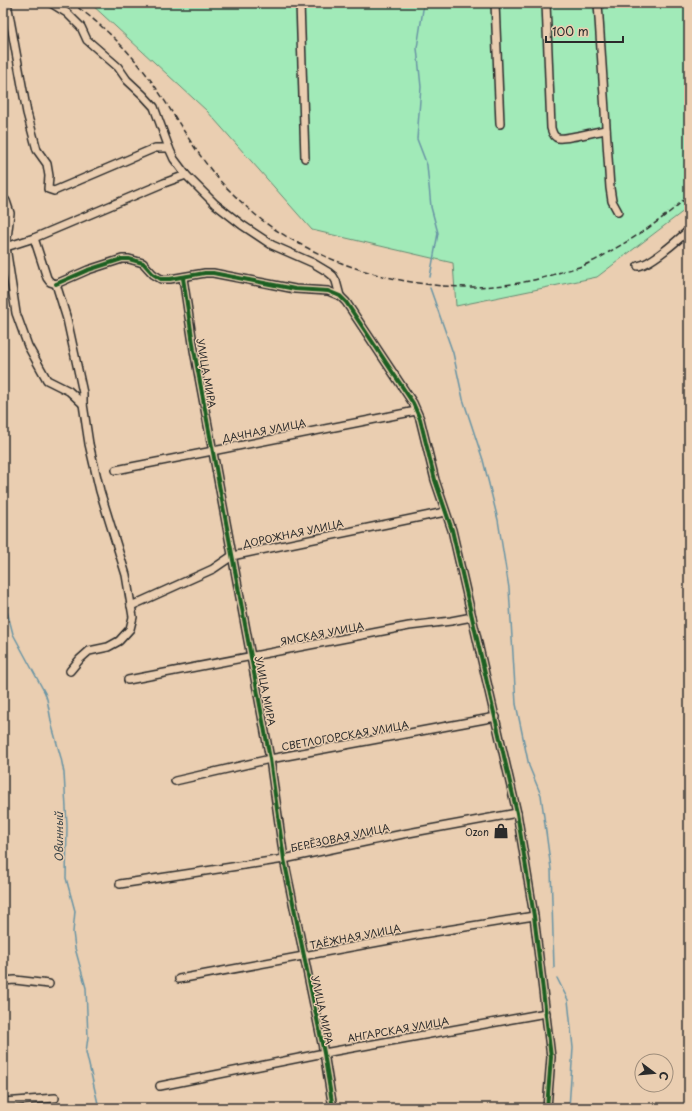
<svg xmlns="http://www.w3.org/2000/svg" width="692" height="1111" font-family="'Playpen Sans',sans-serif">
  <style>
    .green { fill: #a1eab8; stroke: #668a72 }
    .lines { fill: none; stroke-linecap: round; stroke-linejoin: round }
    .stream { stroke: #6994a4; stroke-width: 1.5 }
    .minor-casing { stroke: #2b2b2b; stroke-width: 10 }
    .minor { stroke: #eaceb1; stroke-width: 7 }
    .rail { stroke: #2b2b2b; stroke-width: 1.5; stroke-dasharray: 6 3; stroke-linecap: butt }
    .cycleway-casing { stroke: #eaceb1; stroke-width: 6 }
    .cycleway { stroke: #1b5e20; stroke-width: 4 }
    .labels { text-anchor: middle; dominant-baseline: central; stroke-width: 3; stroke-linejoin: round; paint-order: stroke }
    .street-label { font-size: 10px; fill: #2b2b2b; stroke: #eaceb1 }
    .poi-label { font-size: 10px; fill: #2b2b2b; stroke: #eaceb1; text-anchor: end }
    .water-label { font-size: 11px; font-style: italic; fill: #3b4549; stroke: #eaceb1 }
  </style>
  <rect width="100%" height="100%" fill="#eaceb1"/>
  <filter id="ink" filterUnits="userSpaceOnUse"><feTurbulence type="fractalNoise" baseFrequency=".025" numOctaves="2"/><feDisplacementMap in="SourceGraphic" scale="8" xChannelSelector="R" yChannelSelector="G"/><feConvolveMatrix kernelMatrix="1 2 1 2 8 2 1 2 1" color-interpolation-filters="sRGB"/></filter>
  <g filter="url(#ink)">
    <polygon class="green" points="90,3 689,3 689,207 597,277 456,306 453,263 312,230 207,111"/>
    <g class="lines">
      <g class="stream">
        <polyline points="424,3 417,48 421,87 417,139 427,165 431,207 438,233 430,277"/>
        <polyline points="430,288 453,353 463,399 483,460 498,520 509,588 516,704 529,766 541,795 551,869 554,968"/>
        <polyline points="3,573 7,592 8,604 7,611 13,634 45,693 47,699 52,726 61,758 64,773 67,826 66,878 75,911 73,932 75,948 86,988 88,1037 86,1052 99,1108"/>
        <polyline points="557,978 568,1000 573,1048 569,1108"/>
      </g>
      <g class="minor-casing">
        <g id="minor">
          <polyline points="7,3 27,113 37,150 47,164 49,176 48,189 54,191 155,148 169,148"/>
          <polyline points="51,3 67,13 81,27 87,40 118,67 127,80 143,95 154,107 169,148 174,159 186,175 215,204 242,225 272,245 313,263 328,272 333,276 336,281 340,296"/>
          <polyline points="300,3 305,158"/>
          <polyline points="495,3 500,124"/>
          <path d="M546,3L551,128C552,131 553,137 558,138C565,140 597,131 606,130"/>
          <polyline points="598,3 610,188 612,201 618,212"/>
          <polyline points="3,198 6,201 10,213 6,247 16,313 28,346 47,380 69,391 83,404"/>
          <polyline points="34,238 47,278 50,282 56,284 67,319 83,393 83,404 89,444 100,491 126,575 133,617 130,629 119,641 108,647 89,651 80,659 70,671"/>
          <polyline points="6,247 34,238 164,183 186,175"/>
          <path d="M638,266C651,264 678,240 689,230"/>
          <polyline points="183,278 194,350 270,759 284,859 324,1053 333,1108"/>
          <polyline points="56,284 88,270 122,259 129,259 143,263 153,274 161,279 170,279 205,273 213,273 295,289 328,291 340,296 346,302 413,403 420,419 435,480 452,530 517,813 534,916 551,1057 547,1108"/>
          <polyline points="116,470 416,411"/>
          <polyline points="131,606 213,569 232,556 445,512"/>
          <polyline points="128,680 409,626 451,621 472,617"/>
          <polyline points="175,781 270,759 496,717"/>
          <polyline points="120,884 284,859 403,834 517,813"/>
          <polyline points="179,979 422,934 534,916"/>
          <polyline points="3,981 15,980 49,984"/>
          <polyline points="160,1086 324,1053 546,1013"/>
          <polyline points="3,1102 55,1098"/>
        </g>
      </g>
      <use href="#minor" class="minor"/>
      <path class="rail" d="M71,3C94,17 127,49 143,70C172,107 192,151 224,185C240,201 257,218 276,230C350,278 452,300 538,279C547,277 555,274 564,271C572,269 581,267 589,263C596,260 603,256 609,252C638,236 665,218 689,195"/>
      <g class="cycleway-casing">
        <g id="cycleway">
          <polyline points="183,278 194,350 270,759 284,859 324,1053 333,1108"/>
          <polyline points="56,284 88,270 122,259 129,259 143,263 153,274 161,279 170,279 205,273 213,273 295,289 328,291 340,296 346,302 413,403 420,419 435,480 452,530 517,813 534,916 551,1057 547,1108"/>
        </g>
      </g>
      <use href="#cycleway" class="cycleway"/>
    </g>
  </g>
  <defs>
    <g id="shop-bare" transform="scale(1.2)"><path d="M-5-2.5h2.3a2.7 3.5 0 0 1 5.4 0H5L5.5 6h-11ZM-1.5-2.5h3a1.5 2.3 0 0 0-3 0Z" fill="#2b2b2b" stroke="#eaceb1" stroke-width="2.5" paint-order="stroke"/></g>
  </defs>
  <g fill-rule="evenodd">
    <use href="#shop-bare" x="501" y="831"/>
  </g>
  <g class="labels">
    <g class="street-label">
      <text transform="translate(207 373) rotate(80)">УЛИЦА МИРА</text>
      <text transform="translate(264 430) rotate(-11)">ДАЧНАЯ УЛИЦА</text>
      <text transform="translate(293 533) rotate(-12)">ДОРОЖНАЯ УЛИЦА</text>
      <text transform="translate(322 633) rotate(-11)">ЯМСКАЯ УЛИЦА</text>
      <text transform="translate(266 691) rotate(79)">УЛИЦА МИРА</text>
      <text transform="translate(345 735) rotate(-10)">СВЕТЛОГОРСКАЯ УЛИЦА</text>
      <text transform="translate(340 837) rotate(-12)">БЕРЁЗОВАЯ УЛИЦА</text>
      <text transform="translate(355 936) rotate(-11)">ТАЁЖНАЯ УЛИЦА</text>
      <text transform="translate(323 1010) rotate(78)">УЛИЦА МИРА</text>
      <text transform="translate(398 1029) rotate(-10)">АНГАРСКАЯ УЛИЦА</text>
    </g>
    <g class="poi-label">
      <text x="489" y="831">Ozon</text>
    </g>
    <g class="water-label">
      <text transform="translate(58 837) rotate(-90)">Овинный</text>
    </g>
  </g>
  <rect width="692" height="1111" fill="none" stroke="#eaceb1" stroke-width="16"/>
  <rect x="8" y="8" width="676" height="1095" fill="none" stroke="#2b2b2b" stroke-width="1.5" filter="url(#ink)"/>
  <g transform="translate(654 1073) rotate(106)"><circle r="19" fill="#eaceb1" stroke="#9e8d7b"/>
  <path d="M0-3L7 15L0 10L-7 15Z" fill="#2b2b2b"/>
  <text y="-6" font-size="11" font-weight="bold" text-anchor="middle" fill="#2b2b2b">С</text>
  </g>
  <path d="M546 36v6h77v-6" fill="none" stroke="#2b2b2b" stroke-width="2"/>
  <text x="552" y="36" font-size="12" fill="#2b2b2b" stroke="#eaceb1" stroke-width="3" paint-order="stroke">100 m</text>
</svg>
